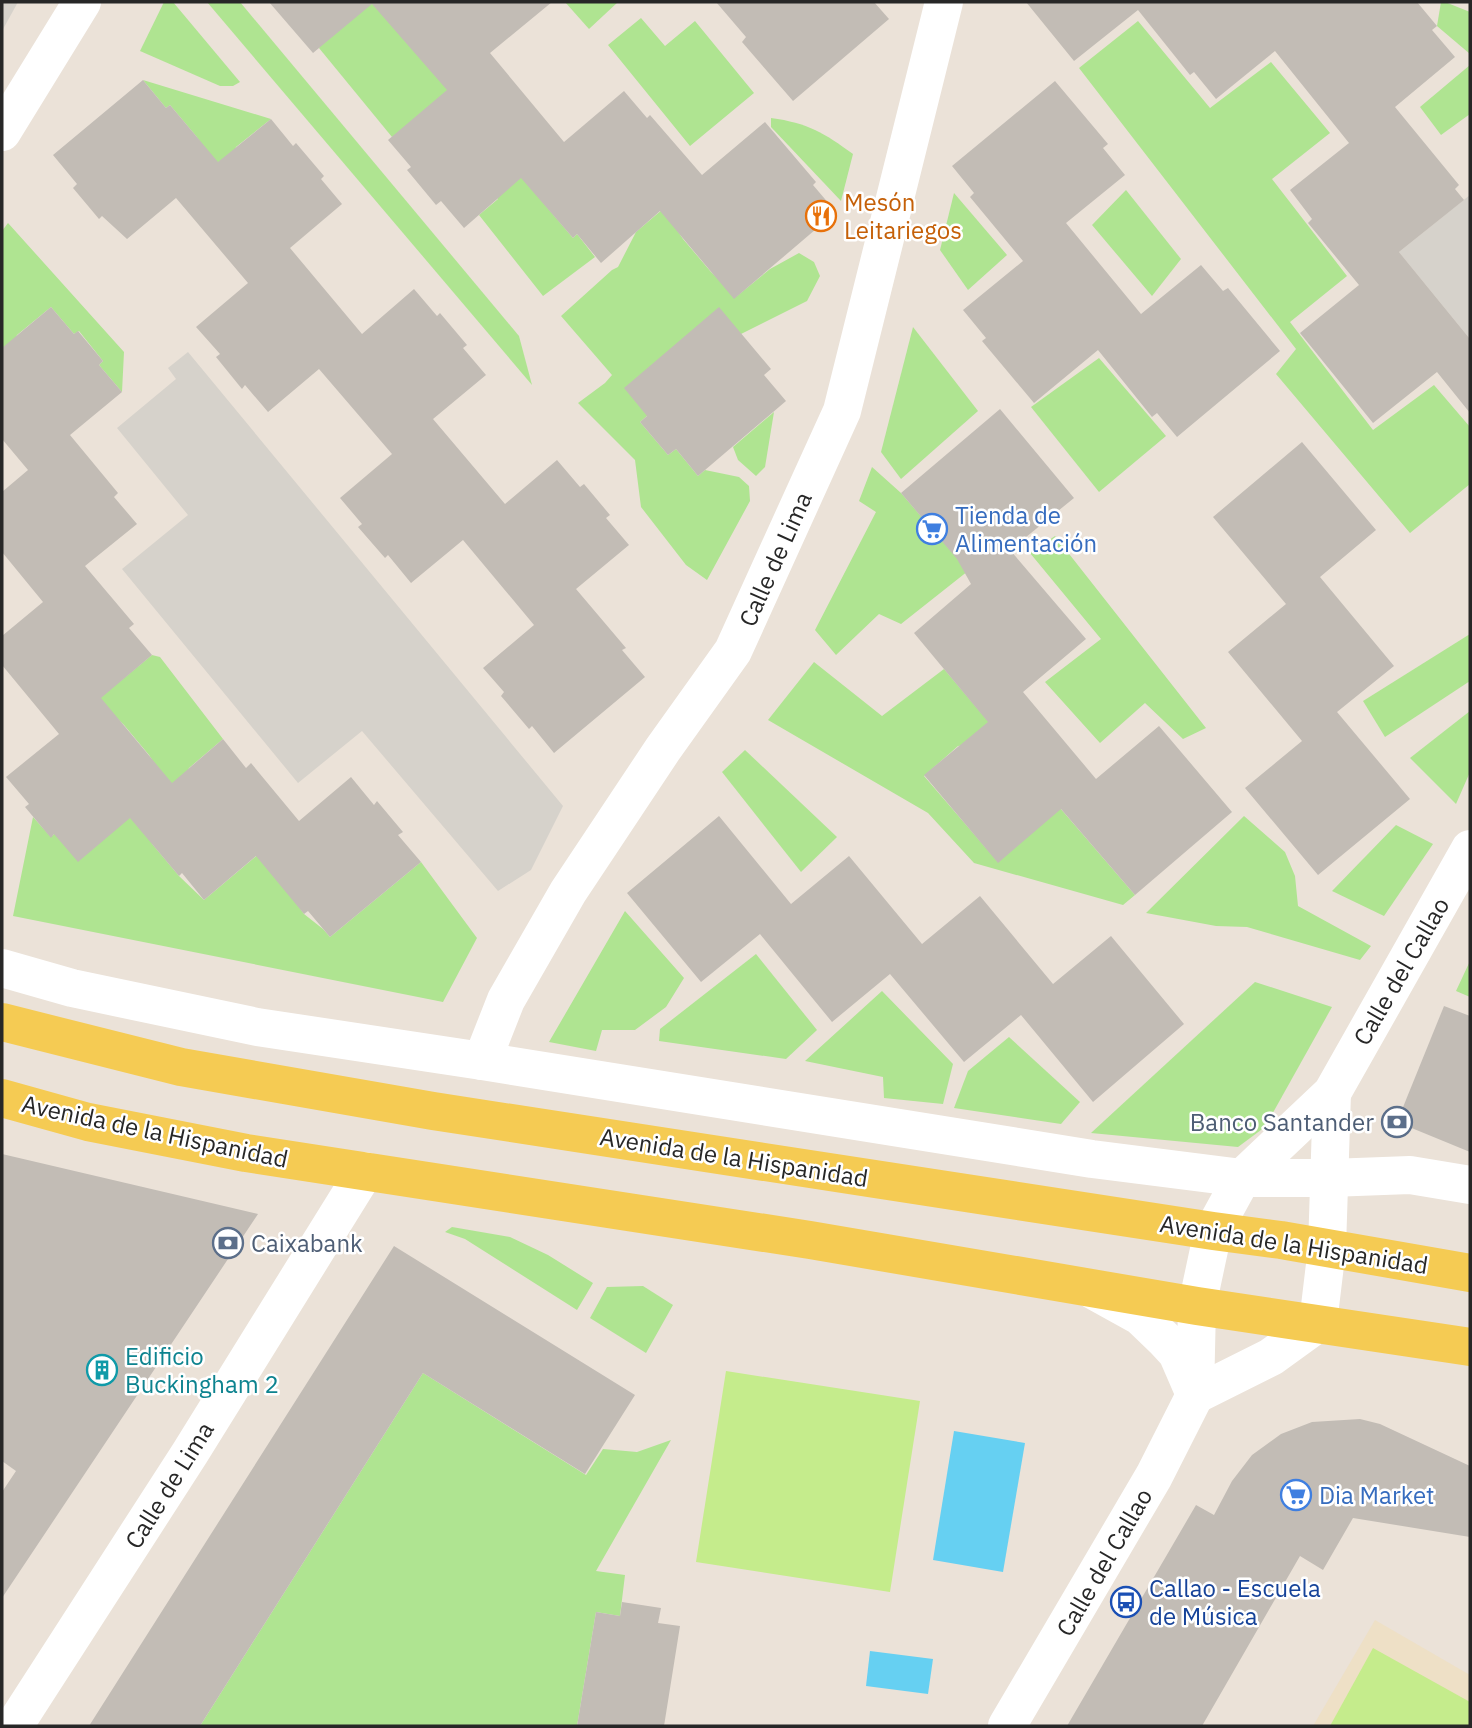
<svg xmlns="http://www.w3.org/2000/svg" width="1472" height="1728" font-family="'IBM Plex Sans',sans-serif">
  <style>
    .education { fill: #eee0c6 }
    .green { fill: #afe491 }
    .pitch { fill: #c5ec8c }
    .plaza { fill: #d6d2cb }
    .water { fill: #66d0f2 }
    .building { fill: #c2bcb5 }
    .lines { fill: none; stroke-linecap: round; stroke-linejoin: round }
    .minor { stroke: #fff; stroke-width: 38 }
    .major { stroke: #f5cb53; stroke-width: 38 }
    .labels { text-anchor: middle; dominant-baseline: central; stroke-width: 5; stroke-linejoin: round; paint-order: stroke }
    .food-label { font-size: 24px; fill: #c56008; stroke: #fff; text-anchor: start }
    .shop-label { font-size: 24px; fill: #366cbe; stroke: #fff; text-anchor: start }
    .street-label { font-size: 24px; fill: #272727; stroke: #fff }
    .service-label { font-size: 24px; fill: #4e5e75; stroke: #fff; text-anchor: end }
    .culture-label { font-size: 24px; fill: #0d838f; stroke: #fff; text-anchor: start }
    .transit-label { font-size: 24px; fill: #164399; stroke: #fff; text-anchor: start }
  </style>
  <rect width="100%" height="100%" fill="#ebe2d8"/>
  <polygon class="education" points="1375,1620 1470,1675 1470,1726 1313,1726"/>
  <g class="green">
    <polygon points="164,2 173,2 240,82 233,86 220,86 140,51"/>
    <polygon points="207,2 240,2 519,336 532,385"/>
    <polygon points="352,2 378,2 461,98 392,137 319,48 340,12"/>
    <polygon points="565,2 618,2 589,29"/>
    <polygon points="1441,2 1445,2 1470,12 1470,54 1437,26"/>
    <polygon points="641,18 665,46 695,21 754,93 690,146 608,45"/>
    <polygon points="1138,21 1210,108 1271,62 1330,133 1272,179 1347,276 1290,322 1373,430 1434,385 1470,427 1470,484 1410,533 1276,374 1296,349 1079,68"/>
    <polygon points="1470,65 1470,114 1441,135 1420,107"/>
    <polygon points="143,80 271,119 236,147 225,178 196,136 170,105 166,108"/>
    <path d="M771,118C808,123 824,133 853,154L841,201L771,127Z"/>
    <polygon points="516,164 545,205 573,238 577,234 595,257 543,296 479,215 498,199 488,187"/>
    <polygon points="1126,190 1181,259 1152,296 1092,225"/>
    <polygon points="954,193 1007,255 968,290 940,250"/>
    <polygon points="663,209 683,239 711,272 737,296 770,269 799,253 814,262 820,276 807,301 741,334 640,422 668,455 676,449 698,476 705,470 739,477 749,486 750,501 707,580 686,565 641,507 635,460 578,403 605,383 612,375 561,316 612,270 618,267 636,232"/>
    <polygon points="8,223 124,352 122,392 99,365 103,361 79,331 74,334 51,307 17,335 4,365 2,362 2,231"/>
    <polygon points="913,327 978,411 901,479 881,452"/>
    <polygon points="1099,358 1166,436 1099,492 1031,407"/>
    <polygon points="774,412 765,467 756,476 738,460 733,447"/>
    <polygon points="872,467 901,493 968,571 901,624 879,614 836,655 815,630 876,512 859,501"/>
    <polygon points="1055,536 1206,728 1183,739 1145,703 1100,743 1045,682 1101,639 1030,553"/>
    <polygon points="1470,634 1470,681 1385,737 1363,701"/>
    <polygon points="152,655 160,657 223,739 189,768 177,798 149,755 124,725 86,689 118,683"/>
    <polygon points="814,662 882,716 944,669 1004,740 958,746 924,776 998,862 1060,808 1135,895 1123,905 974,863 928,813 768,720"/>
    <polygon points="1470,711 1470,772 1456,804 1410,758"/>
    <polygon points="745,750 837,837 801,872 722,772"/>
    <polygon points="124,803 153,845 179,876 204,900 260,853 304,914 323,929 330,937 421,862 477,938 443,1002 13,916 33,817 51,837 54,834"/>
    <polygon points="1244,816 1285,852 1295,876 1298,906 1371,946 1360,960 1247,927 1216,926 1146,913"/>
    <polygon points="1396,825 1433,844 1384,916 1332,891"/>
    <polygon points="625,911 684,978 666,1007 635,1030 602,1030 596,1051 549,1042"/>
    <polygon points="756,954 817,1030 786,1059 659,1041 660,1029"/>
    <polygon points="1470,961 1470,997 1456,991"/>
    <polygon points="1255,982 1332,1007 1265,1127 1238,1147 1091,1133"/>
    <polygon points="882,991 953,1064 943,1104 884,1098 883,1077 805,1061"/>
    <polygon points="1009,1037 1080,1102 1061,1124 954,1108 968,1071"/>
    <polygon points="452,1227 510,1237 548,1255 593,1283 577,1310 465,1239 445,1232"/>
    <polygon points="643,1286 673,1305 646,1353 590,1318 607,1287"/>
    <polygon points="423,1373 586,1475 603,1449 637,1452 671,1440 596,1571 625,1575 620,1616 596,1612 577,1726 200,1726"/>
  </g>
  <g class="pitch">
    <polygon points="726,1371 920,1401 890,1592 696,1562"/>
    <polygon points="1373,1648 1470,1702 1470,1726 1330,1726"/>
  </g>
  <g class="plaza">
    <polygon points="2,2 18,2 2,31"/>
    <polygon points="1470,195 1470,339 1399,252"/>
    <polygon points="188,352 563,806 531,870 498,891 362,731 298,783 122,569 188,515 117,428 176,379 168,368"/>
  </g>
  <g class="water">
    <polygon points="954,1431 1025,1443 1003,1572 933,1560"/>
    <polygon points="870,1651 933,1659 928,1694 866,1686"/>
  </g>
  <g class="building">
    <polygon points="269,2 552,2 490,53 564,142 624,91 647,118 650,115 702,175 765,122 816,182 813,185 836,212 734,299 660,211 601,263 577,234 573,238 521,178 464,228 441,201 436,205 407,170 411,167 388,140 447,90 372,4 313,53"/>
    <polygon points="716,2 874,2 889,19 793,101 742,42 746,37"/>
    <polygon points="1026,2 1417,2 1437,26 1432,30 1455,57 1395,107 1459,185 1455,189 1464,200 1399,252 1470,339 1470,413 1437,372 1373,423 1300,333 1359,285 1308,223 1312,219 1290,190 1349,143 1275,51 1216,99 1194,72 1190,75 1138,10 1074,61"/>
    <polygon points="143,80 166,108 170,105 218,162 271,119 293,146 296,143 324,176 321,179 342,204 290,248 362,334 414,289 437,316 440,313 467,345 463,348 486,375 433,419 505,504 557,460 580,487 584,484 610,515 606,518 629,545 576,589 626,648 622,650 645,677 554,753 532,726 529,729 501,696 504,692 483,668 534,625 463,540 411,583 388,555 385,558 358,527 362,524 340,498 392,454 319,369 268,412 245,385 242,389 216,357 220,354 196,327 248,283 176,198 127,239 102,216 99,219 73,188 77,184 53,155"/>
    <polygon points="1055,81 1108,144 1103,148 1125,175 1066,223 1141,314 1201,265 1223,291 1228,288 1280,351 1177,437 1157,413 1152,417 1098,350 1034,403 982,341 986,338 963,310 1023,261 970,197 974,193 952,166"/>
    <polygon points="51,307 74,334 78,331 103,361 99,365 122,392 70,435 118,493 114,497 137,524 85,566 134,624 129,628 152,655 101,698 172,783 223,739 246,768 251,763 299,821 351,777 374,805 377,801 403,832 398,835 421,862 330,937 308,911 304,914 256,856 204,900 182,873 179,876 130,818 78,862 54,834 51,838 25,807 29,804 6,777 59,734 2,665 2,636 43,602 2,552 2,492 28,470 2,439 2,348"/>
    <polygon points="719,307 771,369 764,375 786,401 698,476 676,449 668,455 640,422 647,416 624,388"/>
    <polygon points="1000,409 1074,498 1010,550 1086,639 1023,692 1096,779 1159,726 1232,812 1135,895 1061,809 998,863 924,775 988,722 914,633 971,584 957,559 901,493"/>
    <polygon points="1302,442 1376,530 1320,577 1394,666 1337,712 1410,799 1318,875 1245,788 1302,741 1228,652 1286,604 1213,517"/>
    <polygon points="719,816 791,904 849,856 922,944 980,896 1053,984 1111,936 1184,1024 1093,1102 1021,1015 964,1062 890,974 832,1022 760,934 701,982 627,893"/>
    <polygon points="1444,1006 1470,1016 1470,1152 1397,1122"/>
    <polygon points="2,1154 258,1214 2,1598 2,1492 16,1471 2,1461"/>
    <polygon points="394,1246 635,1395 585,1474 423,1373 200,1726 89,1726"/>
    <polygon points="1360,1419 1380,1424 1470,1466 1470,1537 1353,1518 1323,1570 1300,1556 1202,1726 1067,1726 1196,1505 1214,1515 1232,1481 1252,1455 1281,1434 1312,1422"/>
    <polygon points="622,1602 661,1608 658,1623 680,1626 664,1726 577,1726 596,1612 620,1616"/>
  </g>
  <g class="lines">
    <g class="minor">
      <polyline points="2,132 82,2"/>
      <polyline points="2,968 72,988 257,1027 482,1061 1092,1159 1242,1178 1330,1178 1410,1175 1470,1185"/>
      <polyline points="482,1061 506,1000 568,892 663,749 733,651 842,411 944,2"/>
      <polyline points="1093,1290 1140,1316 1165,1340 1177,1353 1193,1390"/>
      <polyline points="1195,1395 1271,1357 1318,1323 1327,1248 1332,1093"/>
      <polyline points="14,1726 190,1453 365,1171"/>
      <polyline points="1007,1726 1154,1476 1195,1395 1197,1306 1213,1231 1242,1178 1332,1093 1470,849"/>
    </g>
    <g class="major">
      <polyline points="2,1022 181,1067 433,1111 1213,1231 1281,1240 1470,1273"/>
      <polyline points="2,1098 88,1122 246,1153 810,1240 1197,1306 1470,1347"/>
    </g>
  </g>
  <defs>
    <g id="restaurant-ring" transform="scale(1.575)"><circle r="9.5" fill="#fff" stroke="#e8710a" stroke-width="1.5"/><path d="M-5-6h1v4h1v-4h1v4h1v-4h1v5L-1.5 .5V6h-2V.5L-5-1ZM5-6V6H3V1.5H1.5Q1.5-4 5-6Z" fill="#e8710a"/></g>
    <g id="supermarket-ring" transform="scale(1.575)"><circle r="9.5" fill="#fff" stroke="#3f7fe0" stroke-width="1.5"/><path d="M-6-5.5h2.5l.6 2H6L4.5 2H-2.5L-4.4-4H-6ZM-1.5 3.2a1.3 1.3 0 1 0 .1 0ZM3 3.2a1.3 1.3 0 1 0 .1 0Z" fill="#3f7fe0"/></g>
    <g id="bank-ring" transform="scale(1.575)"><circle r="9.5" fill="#fff" stroke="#5c6f8a" stroke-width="1.5"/><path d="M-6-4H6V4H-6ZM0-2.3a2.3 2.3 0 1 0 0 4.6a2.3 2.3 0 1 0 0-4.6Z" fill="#5c6f8a"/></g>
    <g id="building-ring" transform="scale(1.575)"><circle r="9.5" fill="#fff" stroke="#0f9aa8" stroke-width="1.5"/><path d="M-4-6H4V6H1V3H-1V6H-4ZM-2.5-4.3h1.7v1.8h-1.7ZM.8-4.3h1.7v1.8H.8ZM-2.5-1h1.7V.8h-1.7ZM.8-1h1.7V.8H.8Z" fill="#0f9aa8"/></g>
    <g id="bus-ring" transform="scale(1.575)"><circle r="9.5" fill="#fff" stroke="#1a4fb4" stroke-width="1.5"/><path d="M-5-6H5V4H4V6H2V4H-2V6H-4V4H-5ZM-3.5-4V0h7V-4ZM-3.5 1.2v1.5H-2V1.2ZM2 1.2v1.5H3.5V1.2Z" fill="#1a4fb4"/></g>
  </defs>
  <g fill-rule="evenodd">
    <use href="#restaurant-ring" x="821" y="216"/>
    <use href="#supermarket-ring" x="932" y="529"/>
    <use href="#bank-ring" x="1397" y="1122"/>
    <use href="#bank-ring" x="228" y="1243"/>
    <use href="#building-ring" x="102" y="1370"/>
    <use href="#supermarket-ring" x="1296" y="1495"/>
    <use href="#bus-ring" x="1126" y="1602"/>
  </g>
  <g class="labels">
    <g class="food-label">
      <text x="844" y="202">Mesón<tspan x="844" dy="28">Leitariegos</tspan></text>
    </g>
    <g class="shop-label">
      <text x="955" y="515">Tienda de<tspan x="955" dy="28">Alimentación</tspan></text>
      <text x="1319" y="1495">Dia Market</text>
    </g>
    <g class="street-label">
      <text transform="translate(775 559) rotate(-66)">Calle de Lima</text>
      <text transform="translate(1401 971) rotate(-60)">Calle del Callao</text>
      <text transform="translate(155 1131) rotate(12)">Avenida de la Hispanidad</text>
      <text transform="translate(734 1157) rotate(9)">Avenida de la Hispanidad</text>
      <text transform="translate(1294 1244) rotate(9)">Avenida de la Hispanidad</text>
      <text transform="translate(169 1485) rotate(-58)">Calle de Lima</text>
      <text transform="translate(1104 1562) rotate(-60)">Calle del Callao</text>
    </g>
    <g class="service-label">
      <text x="1374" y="1122">Banco Santander</text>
      <text x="251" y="1243" text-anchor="start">Caixabank</text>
    </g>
    <g class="culture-label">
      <text x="125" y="1356">Edificio<tspan x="125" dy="28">Buckingham 2</tspan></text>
    </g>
    <g class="transit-label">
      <text x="1149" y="1588">Callao - Escuela<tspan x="1149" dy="28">de Música</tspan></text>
    </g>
  </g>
  <rect width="1472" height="1728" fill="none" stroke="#272727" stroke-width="7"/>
</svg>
